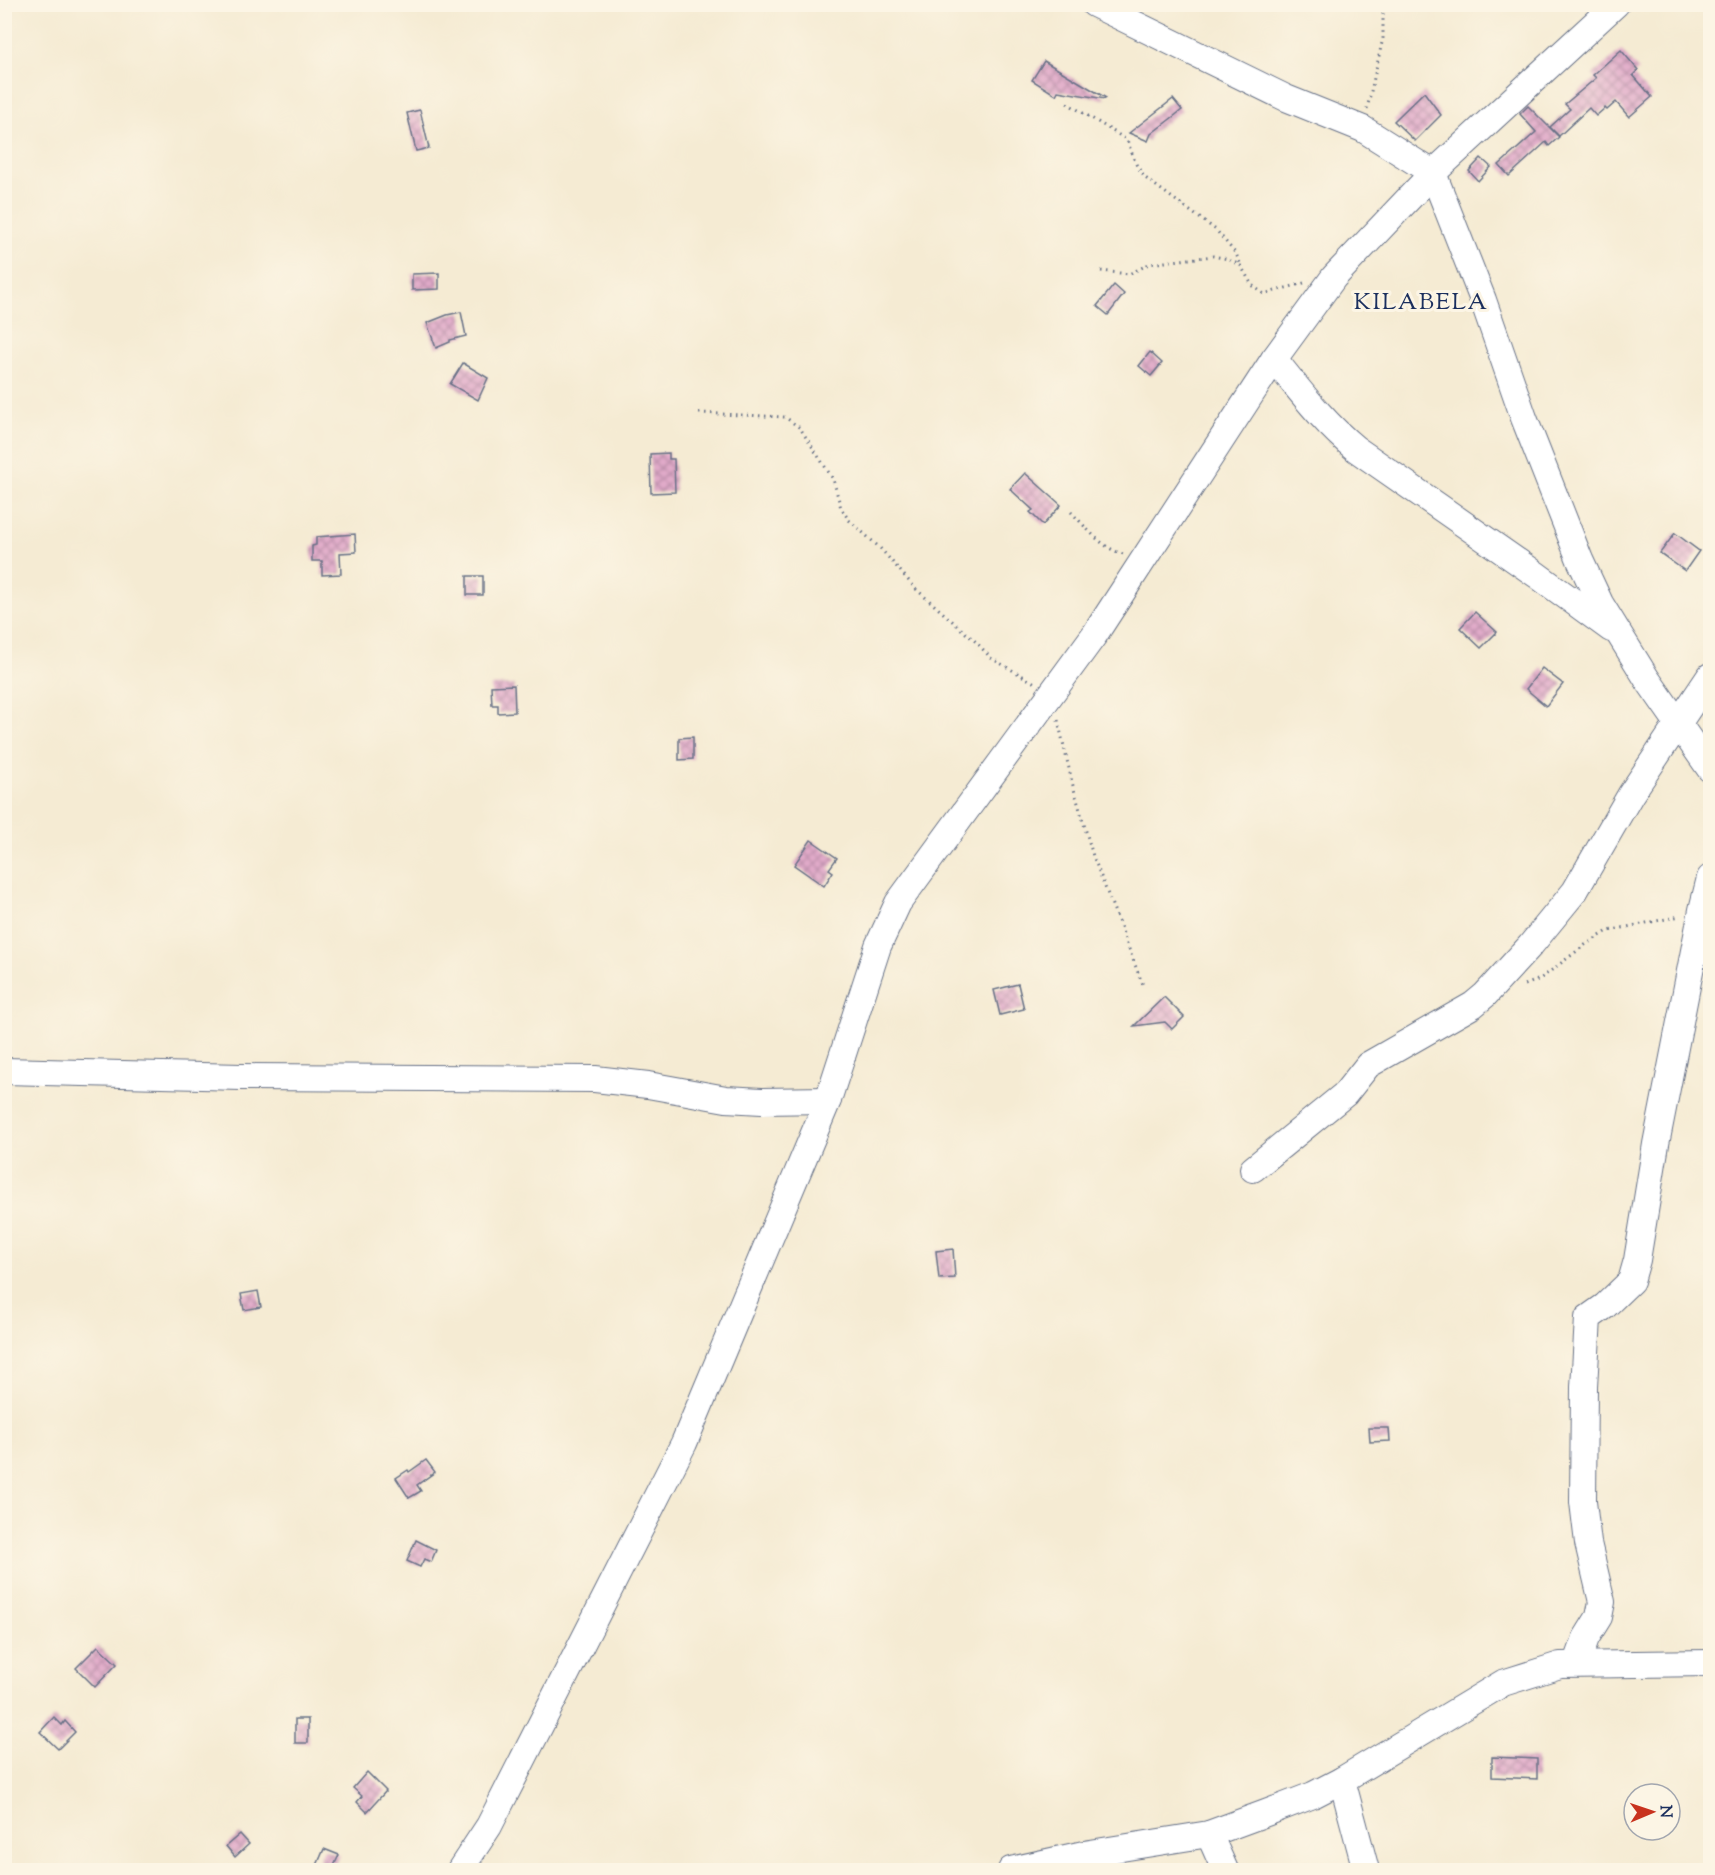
<svg xmlns="http://www.w3.org/2000/svg" width="1715" height="1875" font-family="'Sorts Mill Goudy',serif">
  <style>
    .building { fill: url(#building-cross-hatch) }
    .lines { fill: none; stroke-linecap: round; stroke-linejoin: round }
    .minor-casing { stroke: #677187; stroke-width: 28 }
    .path { stroke: #677187; stroke-width: 3; stroke-dasharray: 1.5 4.5; stroke-linecap: butt }
    .minor { stroke: #fff; stroke-width: 26 }
    .labels { text-anchor: middle; dominant-baseline: central; stroke-width: 6; stroke-linejoin: round; paint-order: stroke }
    .quarter-label { font-size: 24px; letter-spacing: 1.5px; fill: #1b2f5e; stroke: #fcf5e5 }
  </style>
  <defs>
    <pattern id="building-cross-hatch" width="8" height="8" patternUnits="userSpaceOnUse" patternTransform="scale(1.5)"><rect width="8" height="8" fill="#e1aac9"/><path d="M0 0l8 8M0 8l8-8" fill="none" stroke="#b68ba6"/></pattern>
  </defs>
  <rect width="100%" height="100%" fill="#fcf5e5"/>
  <filter id="ink" filterUnits="userSpaceOnUse"><feTurbulence type="fractalNoise" baseFrequency=".0167" numOctaves="2"/><feDisplacementMap in="SourceGraphic" scale="12" xChannelSelector="R" yChannelSelector="G"/><feConvolveMatrix kernelMatrix="1 2 1 2 8 2 1 2 1" color-interpolation-filters="sRGB"/></filter>
  <filter id="wash" filterUnits="userSpaceOnUse"><feTurbulence type="fractalNoise" baseFrequency=".008" numOctaves="4" result="noise"/><feDisplacementMap in="SourceGraphic" scale="24" xChannelSelector="R" yChannelSelector="G"/><feGaussianBlur stdDeviation="1.35" result="paint"/><feColorMatrix in="noise" values="0 0 0 0 0 0 0 0 0 0 0 0 0 0 0 0 0 1.4 0 .05"/><feComposite in="paint" operator="in"/></filter>
  <g filter="url(#wash)">
    <rect width="100%" height="100%" fill="#f5ebd3"/>
    <g id="blocks">
      <g class="building">
        <polygon points="1621,50 1638,70 1633,75 1652,97 1629,117 1616,102 1607,110 1605,108 1596,116 1589,108 1559,136 1550,127 1570,109 1565,104 1596,78 1593,75"/>
        <polygon points="1044,61 1106,98 1105,99 1058,91 1056,95 1032,80"/>
        <polygon points="1424,92 1441,115 1415,141 1394,121"/>
        <polygon points="1173,99 1182,110 1151,134 1148,141 1129,133"/>
        <polygon points="1528,106 1559,137 1549,146 1546,142 1509,176 1499,165 1536,132 1520,114"/>
        <polygon points="420,110 429,148 416,151 407,113"/>
        <polygon points="1481,158 1491,167 1478,181 1469,171"/>
        <polygon points="439,273 439,289 412,290 412,274"/>
        <polygon points="1114,285 1124,294 1108,315 1097,306"/>
        <polygon points="461,312 466,336 450,340 450,342 436,348 427,323 447,315"/>
        <polygon points="1150,352 1162,363 1151,376 1139,366"/>
        <polygon points="463,363 488,378 478,400 450,384"/>
        <polygon points="669,453 669,459 674,459 675,492 651,493 650,454"/>
        <polygon points="1025,473 1061,505 1043,525 1030,512 1033,510 1010,489"/>
        <polygon points="1675,533 1699,551 1685,571 1660,553"/>
        <polygon points="355,534 356,552 340,553 341,574 322,575 322,561 312,561 312,546 316,545 316,537"/>
        <rect x="467" y="576" width="16" height="19"/>
        <polygon points="1475,612 1497,632 1481,648 1460,628"/>
        <polygon points="1542,668 1563,684 1546,706 1526,689"/>
        <polygon points="514,685 515,712 498,713 498,705 492,705 491,686"/>
        <polygon points="693,737 693,759 679,760 679,738"/>
        <polygon points="811,840 837,858 829,869 833,872 824,886 794,865"/>
        <polygon points="1018,984 1024,1009 1000,1015 994,990"/>
        <polygon points="1164,997 1184,1017 1172,1029 1165,1022 1134,1026"/>
        <polygon points="953,1249 955,1278 939,1279 936,1251"/>
        <polygon points="258,1291 261,1307 244,1310 241,1294"/>
        <polygon points="1369,1428 1389,1428 1390,1441 1370,1442"/>
        <polygon points="426,1460 435,1472 417,1485 421,1491 409,1498 396,1478 408,1470 409,1472"/>
        <polygon points="416,1540 436,1550 431,1562 424,1559 420,1567 407,1561"/>
        <polygon points="98,1646 117,1664 95,1687 76,1668"/>
        <polygon points="54,1717 62,1725 65,1721 75,1732 58,1749 40,1732"/>
        <rect x="295" y="1719" width="13" height="24"/>
        <polygon points="1492,1757 1537,1759 1537,1779 1492,1777"/>
        <polygon points="367,1772 386,1791 367,1812 357,1802 362,1796 353,1788"/>
        <polygon points="240,1834 249,1844 235,1857 226,1846"/>
        <polygon points="324,1849 339,1855 332,1870 315,1870"/>
      </g>
    </g>
  </g>
  <g filter="url(#ink)">
    <use href="#blocks" fill-opacity="0" stroke="#677187" stroke-width="1.5"/>
    <g class="lines">
      <g class="minor-casing">
        <g id="minor">
          <polyline points="1094,4 1286,98 1363,129 1433,173 1483,300 1524,418 1580,560 1600,603 1647,679 1710,769"/>
          <path d="M1274,359C1300,391 1324,423 1356,449L1537,575L1611,629"/>
          <polyline points="4,1071 241,1077 595,1079 648,1085 726,1099 762,1101 828,1100"/>
          <polyline points="1253,1169 1345,1094 1368,1065 1473,1005 1485,995 1530,946 1575,891 1631,794 1710,676"/>
          <polyline points="1577,1663 1586,1638 1599,1617 1602,1602 1588,1543 1583,1502 1584,1387 1588,1318 1605,1306 1631,1281 1637,1260 1656,1144 1702,910 1710,878"/>
          <polyline points="1342,1780 1366,1870"/>
          <polyline points="1209,1834 1225,1870"/>
          <polyline points="460,1870 489,1826 684,1443 828,1100 878,946 898,903 1095,634 1274,359 1334,277 1433,173 1616,4"/>
          <polyline points="1011,1870 1084,1854 1209,1834 1266,1813 1313,1795 1342,1780 1503,1683 1560,1665 1710,1663"/>
        </g>
      </g>
      <g class="path">
        <polyline points="1067,103 1127,140 1136,164 1144,177 1216,230 1236,254 1241,265"/>
        <polyline points="1367,109 1383,38 1383,4"/>
        <polyline points="1101,271 1129,274 1149,264 1213,256 1228,259 1241,266 1252,285 1264,294 1304,283"/>
        <polyline points="699,413 785,417 800,428 833,479 841,508 849,520 880,548 916,589 976,642 991,658 1035,683"/>
        <path d="M1071,512C1086,527 1102,549 1124,554"/>
        <polyline points="1058,720 1072,782 1093,856 1144,988"/>
        <polyline points="1525,985 1540,979 1585,945 1608,931 1680,916"/>
      </g>
      <use href="#minor" class="minor"/>
    </g>
  </g>
  <g class="labels">
    <g class="quarter-label">
      <text x="1421" y="303">KILABELA</text>
    </g>
  </g>
  <rect width="1715" height="1875" fill="none" stroke="#fcf5e5" stroke-width="24"/>
  <g transform="translate(1652 1812) rotate(88)"><circle r="28" fill="#fcf5e5" stroke="#a2a6af" stroke-width="1.5"/>
  <path d="M0-4.5L10 22L0 15L-10 22Z" fill="#c8321e"/>
  <text y="-9" font-size="16" font-weight="bold" text-anchor="middle" fill="#1b2f5e">N</text>
  </g>
</svg>
